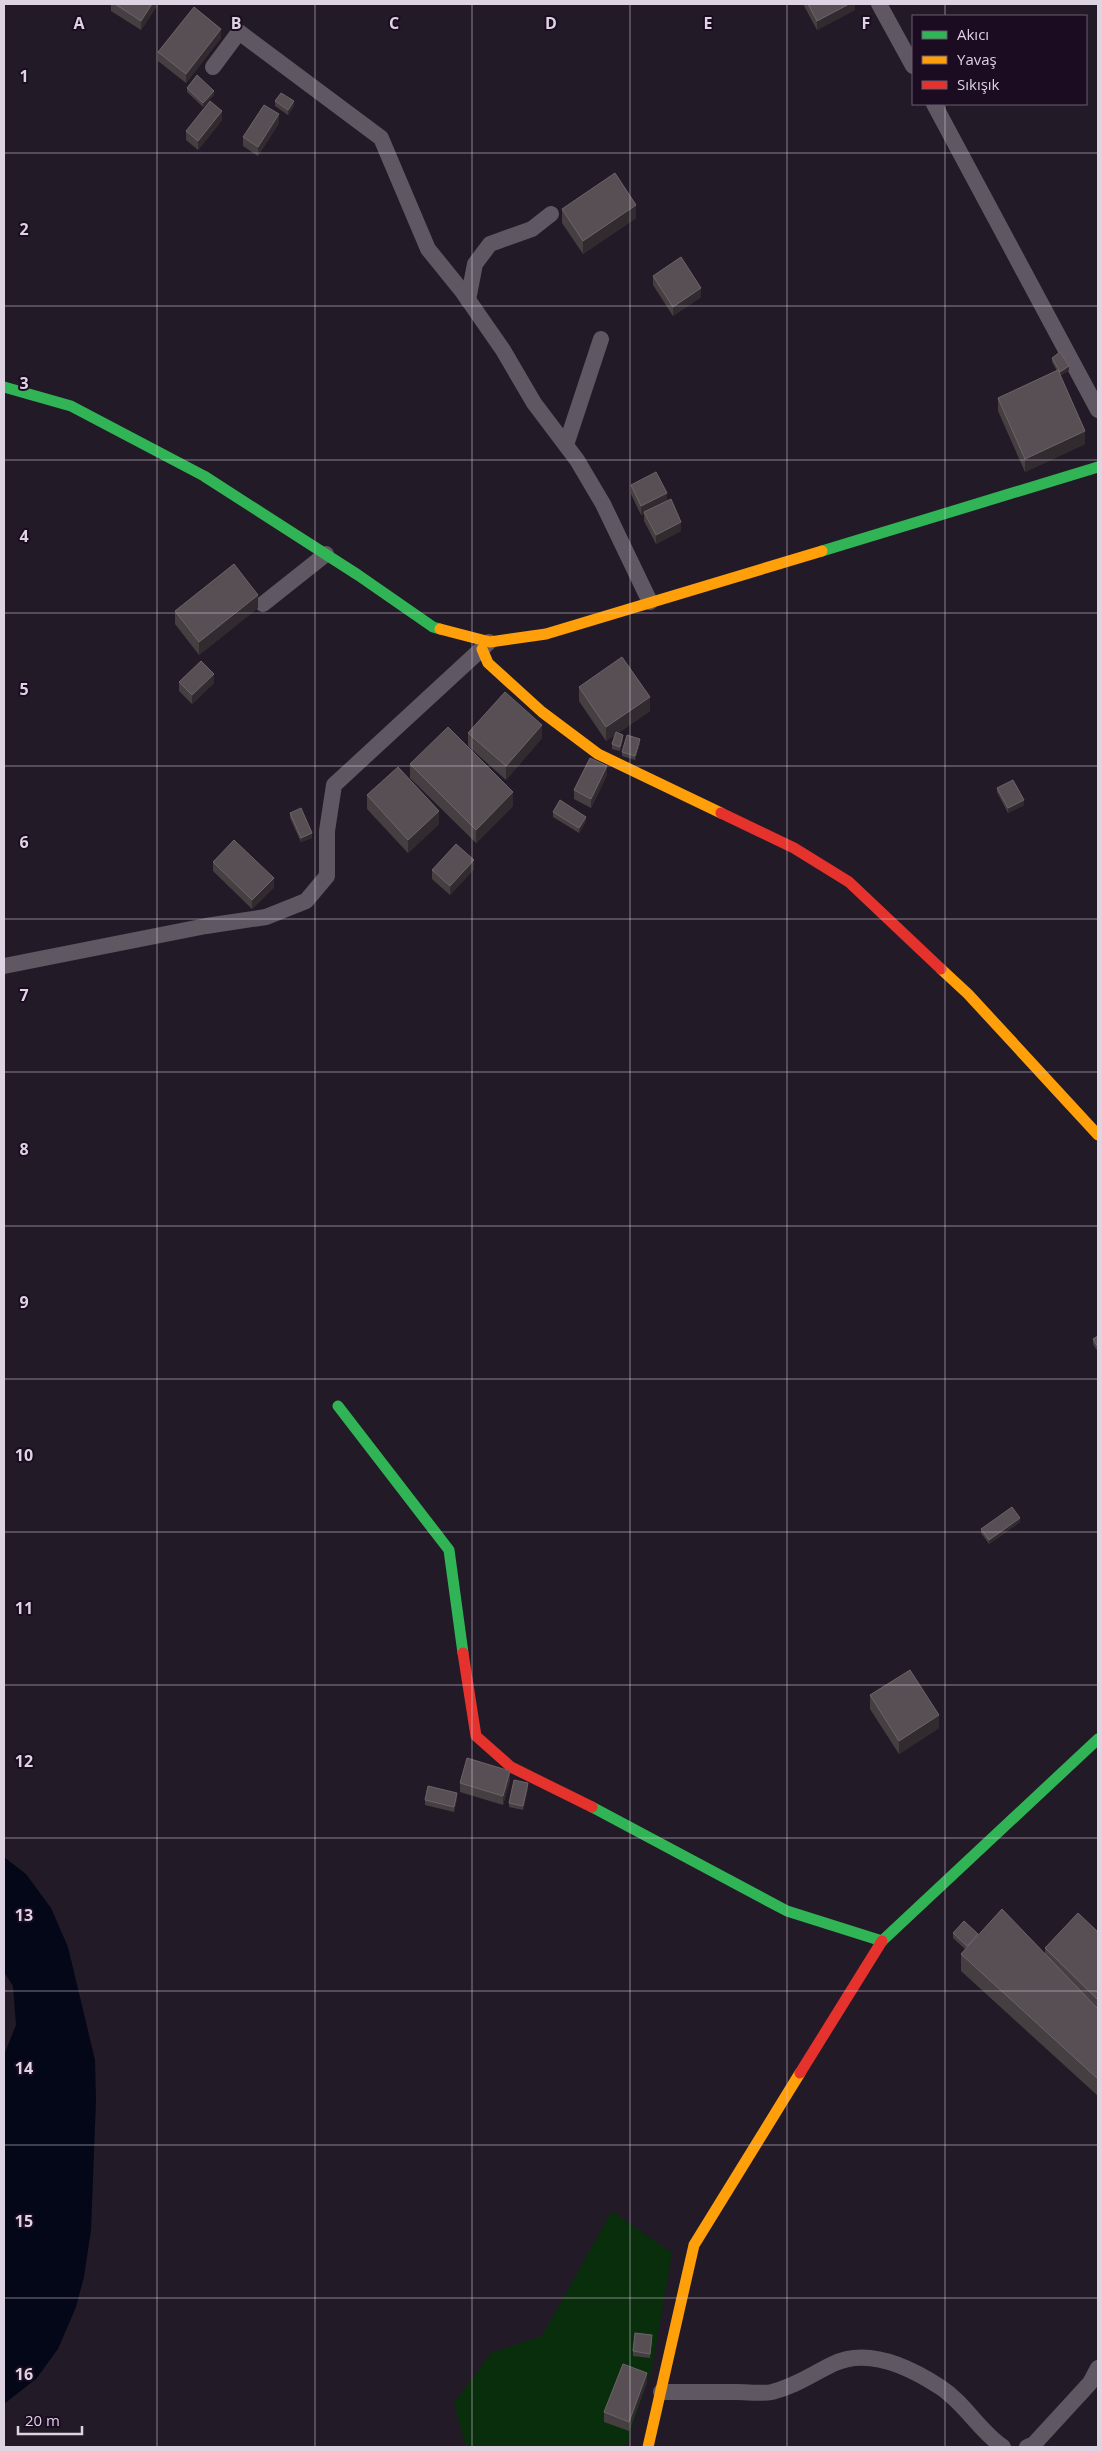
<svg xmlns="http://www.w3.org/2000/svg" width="1102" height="2451" font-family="'Open Sans',sans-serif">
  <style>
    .green { fill: #092e0c }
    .water { fill: #030718 }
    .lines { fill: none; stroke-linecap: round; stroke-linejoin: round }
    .street { stroke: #5f5862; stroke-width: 16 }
    .fast { stroke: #30b455; stroke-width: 11 }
    .slow { stroke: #ff9f0a; stroke-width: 11 }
    .jam { stroke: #e5322d; stroke-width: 11 }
    .wall { fill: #463f41 }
    .shaded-wall { fill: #312a2f }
    .building { fill: #574f53; stroke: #6c6469 }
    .grid { fill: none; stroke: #ded3e3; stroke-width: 1; stroke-opacity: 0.55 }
    .grid-label { font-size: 16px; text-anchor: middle; font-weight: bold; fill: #ded3e3; stroke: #1b0c22; stroke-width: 4; stroke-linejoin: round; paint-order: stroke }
  </style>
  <rect width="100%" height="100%" fill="#231a27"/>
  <polygon class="green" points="612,2211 672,2253 652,2368 626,2447 466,2447 454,2403 491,2353 542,2336"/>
  <polygon class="water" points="4,1857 26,1874 51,1908 68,1947 95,2060 96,2100 91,2230 84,2277 76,2307 58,2349 36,2379 4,2404 4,2055 16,2025 13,1986 4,1972"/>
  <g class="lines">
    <g class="street">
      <polyline points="879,4 913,66"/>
      <polyline points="213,67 239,32 381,138 428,249 462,291 503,350 534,403 577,460 603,504 650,602"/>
      <polyline points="934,104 1098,410"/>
      <polyline points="468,300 475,264 490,244 532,229 551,214"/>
      <polyline points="566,445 601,339"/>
      <polyline points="263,604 326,554"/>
      <polyline points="4,966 206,926 266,917 306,901 327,876 327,831 334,785 489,642"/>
      <path d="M661,2392C687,2392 712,2392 737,2392C748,2392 761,2394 772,2392C796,2386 812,2374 833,2364C868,2347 911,2368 940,2387C965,2403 979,2431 1003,2447"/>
      <polyline points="1027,2447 1034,2444 1090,2383 1098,2368"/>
    </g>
    <g class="fast">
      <polyline points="4,387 71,406 204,476 358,575 433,627 440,629"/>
      <polyline points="822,551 1098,467"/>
      <polyline points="338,1406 449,1550 463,1653"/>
      <polyline points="592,1807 787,1911 882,1941"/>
      <polyline points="882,1941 1098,1739"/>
    </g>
    <g class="slow">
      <polyline points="440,629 490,642 546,634 822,551"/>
      <polyline points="482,649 488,663 542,712 598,754 721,813"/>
      <polyline points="941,969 968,994 1098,1135"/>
      <polyline points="648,2447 694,2245 800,2073"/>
    </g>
    <g class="jam">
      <polyline points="721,813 794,848 849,882 941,969"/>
      <polyline points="463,1653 476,1736 511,1767 592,1807"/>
      <polyline points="800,2073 882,1941"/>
    </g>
  </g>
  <g class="wall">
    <polygon points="111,4 158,4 141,30 111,11"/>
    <polygon points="803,4 855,4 855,10 817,30"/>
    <polygon points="221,38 186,83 158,61 158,52"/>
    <polygon points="187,88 214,95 203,107 187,92"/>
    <polygon points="275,101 294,106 288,115 275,106"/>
    <polygon points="222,120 198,150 186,140 186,131"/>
    <polygon points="279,123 258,156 243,146 243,137"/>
    <polygon points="562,209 636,218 583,254 562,223"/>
    <polygon points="653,276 701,297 673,316 653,285"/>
    <polygon points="1052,358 1069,370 1060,376 1085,444 1025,472 998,411 998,398 1057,371 1052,362"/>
    <polygon points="631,485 667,501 681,531 656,544 644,521 644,514 641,515 631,494"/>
    <polygon points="258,608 199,655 175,624 175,611"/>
    <polygon points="179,682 214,683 192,704 179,691"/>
    <polygon points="579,687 650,711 618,733 623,739 620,751 612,749 612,744 615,735 606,741 579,701"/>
    <polygon points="468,733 542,738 506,780 468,746"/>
    <polygon points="640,743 635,760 622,756 622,752"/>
    <polygon points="410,764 513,806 476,843 410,778"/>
    <polygon points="607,775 591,808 574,799 574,790"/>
    <polygon points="997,788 1024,805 1008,813 997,792"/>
    <polygon points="367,795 439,824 408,853 367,809"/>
    <polygon points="553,812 586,821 579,833 553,817"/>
    <polygon points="290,813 312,838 301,842 290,818"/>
    <polygon points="213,862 274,887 252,909 213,871"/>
    <polygon points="474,869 450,895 432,879 432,870"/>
    <polygon points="1098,1336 1098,1352 1093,1344 1093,1339"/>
    <polygon points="1020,1522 989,1544 981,1533 981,1529"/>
    <polygon points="870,1695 939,1728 899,1754 870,1709"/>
    <polygon points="510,1780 503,1805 460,1792 460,1783"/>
    <polygon points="528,1788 523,1810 509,1807 509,1803"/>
    <polygon points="457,1798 454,1812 425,1805 425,1800"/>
    <polygon points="1098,1932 1098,2096 961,1971 961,1954 965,1949 953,1938 953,1933 978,1936 1045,1953 1045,1948"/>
    <polygon points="652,2339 650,2358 633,2356 633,2351"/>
    <polygon points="647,2382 629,2431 604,2422 604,2412"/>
  </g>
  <g class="shaded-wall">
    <polygon points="152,4 158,4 141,30 141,21"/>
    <polygon points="849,4 855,4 855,10 817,30 817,21"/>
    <polygon points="221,29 221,38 186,83 186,74"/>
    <polygon points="214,91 214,95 203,107 203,103"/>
    <polygon points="294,101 294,106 288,115 288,110"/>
    <polygon points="222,111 222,120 198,150 198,141"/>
    <polygon points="279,114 279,123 258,156 258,147"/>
    <polygon points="636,205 636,218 583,254 583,241"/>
    <polygon points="701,288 701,297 673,316 673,307"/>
    <polygon points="1069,366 1069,370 1060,376 1060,372"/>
    <polygon points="1085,431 1085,444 1025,472 1025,459"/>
    <polygon points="667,493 667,502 644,512 644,514 641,515 641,506"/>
    <polygon points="681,522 681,531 656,544 656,535"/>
    <polygon points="258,595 258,608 199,655 199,642"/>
    <polygon points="214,674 214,683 192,704 192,695"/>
    <polygon points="650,697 650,711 606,741 606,727"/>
    <polygon points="542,725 542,738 506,780 506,766"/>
    <polygon points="623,735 623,739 620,751 620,747"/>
    <polygon points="640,739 640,743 635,760 635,756"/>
    <polygon points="607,766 607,775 591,808 591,799"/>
    <polygon points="513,792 513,806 476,843 476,830"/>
    <polygon points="1024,800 1024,805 1008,813 1008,808"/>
    <polygon points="439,811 439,824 408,853 408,840"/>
    <polygon points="586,817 586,821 579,833 579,828"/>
    <polygon points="312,833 312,838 301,842 301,838"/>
    <polygon points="474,860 474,869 450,895 450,886"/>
    <polygon points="274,878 274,887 252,909 252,900"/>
    <polygon points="1020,1518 1020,1522 989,1544 989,1540"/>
    <polygon points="939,1715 939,1728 899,1754 899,1741"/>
    <polygon points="510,1771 510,1780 503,1805 503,1796"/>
    <polygon points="528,1783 528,1788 523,1810 523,1806"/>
    <polygon points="457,1793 457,1798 454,1812 454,1807"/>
    <polygon points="647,2373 647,2382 629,2431 629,2422"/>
  </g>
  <g class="building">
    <polygon points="115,4 152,4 141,21"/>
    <polygon points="808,4 849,4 817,21"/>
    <polygon points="194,7 221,29 186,74 158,52"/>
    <polygon points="197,75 214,91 203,103 187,88"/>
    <polygon points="281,93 294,101 288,110 275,101"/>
    <polygon points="210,101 222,111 198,141 186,131"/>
    <polygon points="264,105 279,114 258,147 243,137"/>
    <polygon points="615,173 636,205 583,241 562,209"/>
    <polygon points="681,257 701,288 673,307 653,276"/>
    <polygon points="1060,352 1069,366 1060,372 1052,358"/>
    <polygon points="1058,370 1085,431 1025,459 998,398"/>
    <polygon points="656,472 667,493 641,506 631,485"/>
    <polygon points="671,499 681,522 656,535 644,512"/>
    <polygon points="234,564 258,595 199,642 175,611"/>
    <polygon points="622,657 650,697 606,727 579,687"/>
    <polygon points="201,661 214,674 192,695 179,682"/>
    <polygon points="505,692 542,725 506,766 468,733"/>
    <polygon points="448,727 513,792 476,830 410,764"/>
    <polygon points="616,732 623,735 620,747 612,744"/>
    <polygon points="627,735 640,739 635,756 622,752"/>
    <polygon points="590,758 607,766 591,799 574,790"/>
    <polygon points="398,767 439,811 408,840 367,795"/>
    <polygon points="1013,780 1024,800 1008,808 997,788"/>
    <polygon points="560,800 586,817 579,828 553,812"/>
    <polygon points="301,808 312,833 301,838 290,813"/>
    <polygon points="234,840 274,878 252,900 213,862"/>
    <polygon points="456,844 474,860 450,886 432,870"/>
    <polygon points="1098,1336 1098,1347 1093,1339"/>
    <polygon points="1012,1507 1020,1518 989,1540 981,1529"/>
    <polygon points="910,1670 939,1715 899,1741 870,1695"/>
    <polygon points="467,1758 510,1771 503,1796 460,1783"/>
    <polygon points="514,1780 528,1783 523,1806 509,1803"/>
    <polygon points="428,1786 457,1793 454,1807 425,1800"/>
    <polygon points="1002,1909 1098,2009 1098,2079 961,1954"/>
    <polygon points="1078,1913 1098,1932 1098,2000 1045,1948"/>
    <polygon points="964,1921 978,1934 967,1946 953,1933"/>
    <polygon points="635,2333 652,2335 650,2354 633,2351"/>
    <polygon points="623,2364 647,2373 629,2422 604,2412"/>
  </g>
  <path class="grid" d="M157,4V2447M315,4V2447M472,4V2447M630,4V2447M787,4V2447M945,4V16M945,104V2447M4,153H1098M4,306H1098M4,460H1098M4,613H1098M4,766H1098M4,919H1098M4,1072H1098M4,1226H1098M4,1379H1098M4,1532H1098M4,1685H1098M4,1838H1098M4,1991H1098M4,2145H1098M4,2298H1098"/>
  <g class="grid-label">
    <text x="79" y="29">A</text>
    <text x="236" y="29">B</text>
    <text x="394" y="29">C</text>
    <text x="551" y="29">D</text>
    <text x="708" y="29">E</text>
    <text x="866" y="29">F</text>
    <text x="24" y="82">1</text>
    <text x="24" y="235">2</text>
    <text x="24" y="389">3</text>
    <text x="24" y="542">4</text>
    <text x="24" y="695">5</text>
    <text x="24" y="848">6</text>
    <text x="24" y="1001">7</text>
    <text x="24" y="1155">8</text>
    <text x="24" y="1308">9</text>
    <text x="24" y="1461">10</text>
    <text x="24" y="1614">11</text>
    <text x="24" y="1767">12</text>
    <text x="24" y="1921">13</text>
    <text x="24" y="2074">14</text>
    <text x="24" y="2227">15</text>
    <text x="24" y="2380">16</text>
  </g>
  <rect width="1102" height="2451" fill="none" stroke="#ded3e3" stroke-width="10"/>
  <rect x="912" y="15" width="175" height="90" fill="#1b0c22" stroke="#695c6f"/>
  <rect x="922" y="31" width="25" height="8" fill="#30b455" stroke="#695c6f"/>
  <text x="957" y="40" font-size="15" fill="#ded3e3">Akıcı</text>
  <rect x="922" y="56" width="25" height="8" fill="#ff9f0a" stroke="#695c6f"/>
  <text x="957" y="65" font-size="15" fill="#ded3e3">Yavaş</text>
  <rect x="922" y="81" width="25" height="8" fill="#e5322d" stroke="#695c6f"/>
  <text x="957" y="90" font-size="15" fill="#ded3e3">Sıkışık</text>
  <path d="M18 2426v8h64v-8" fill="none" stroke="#ded3e3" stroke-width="2.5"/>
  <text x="25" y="2426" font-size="15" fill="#ded3e3" stroke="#1b0c22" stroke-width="4" paint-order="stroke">20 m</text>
</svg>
